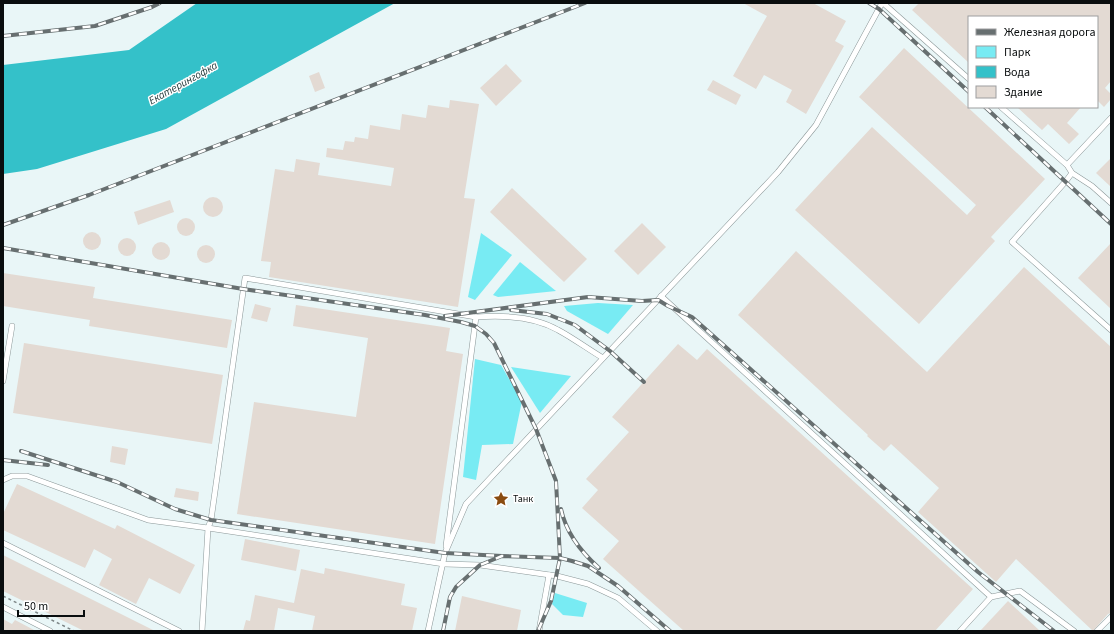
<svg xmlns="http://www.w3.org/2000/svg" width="1114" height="634" font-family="'Source Sans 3',sans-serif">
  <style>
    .green { fill: #78ebf3 }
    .water { fill: #34c1c9 }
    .building { fill: #e3dad3 }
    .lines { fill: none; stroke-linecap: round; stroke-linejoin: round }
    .service-casing { stroke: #8b9798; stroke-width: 6 }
    .path { stroke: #7d8687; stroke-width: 1.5; stroke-dasharray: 3 3; stroke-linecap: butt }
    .service { stroke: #fff; stroke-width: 5 }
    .rail-casing { stroke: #676f70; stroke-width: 4 }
    .rail { stroke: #fff; stroke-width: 2.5; stroke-dasharray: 8; stroke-linecap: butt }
    .labels { text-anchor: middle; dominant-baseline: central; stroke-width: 3; stroke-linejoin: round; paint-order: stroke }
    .poi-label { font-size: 10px; fill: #090d0e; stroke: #fff; text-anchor: start }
    .water-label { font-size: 11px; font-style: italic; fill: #1e3536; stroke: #fff }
  </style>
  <rect width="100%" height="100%" fill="#e9f6f7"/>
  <g class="green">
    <polygon points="481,233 512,255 475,300 468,297"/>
    <polygon points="520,262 556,291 498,297 493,295"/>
    <polygon points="598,303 633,305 608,334 567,311 564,306"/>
    <polygon points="475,359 501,365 522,401 513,444 482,445 476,480 463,477"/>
    <polygon points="511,367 571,376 540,413"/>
    <polygon points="555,593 587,603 583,617 563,615 552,604"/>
  </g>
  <polygon class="water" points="197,3 395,3 166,129 37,169 3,174 3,65 129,50"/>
  <g class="building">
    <polygon points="743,3 813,3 846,21 835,41 844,46 806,114 786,102 792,90 764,75 756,89 733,76 767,16"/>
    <polygon points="919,3 1111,3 1111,81 1105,88 1111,94 1111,99 1104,107 1097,100 1097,17 969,17 969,63 912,10"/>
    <polygon points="904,48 1045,179 991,237 995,241 919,324 795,210 872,127 967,215 976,205 859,97"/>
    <polygon points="506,64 522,81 496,106 480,88"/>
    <polygon points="319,72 325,88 315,92 309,76"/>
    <polygon points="713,80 741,95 736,105 707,90"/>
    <polygon points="450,100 479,104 464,198 475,199 458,307 269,277 271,262 261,261 275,169 294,172 296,159 320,163 318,175 391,186 394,168 326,157 327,148 343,150 345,141 354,142 355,137 368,139 370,125 400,130 402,114 426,118 428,105 449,108"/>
    <polygon points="1017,107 1081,107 1067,123 1079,134 1069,144 1048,124 1042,130"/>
    <polygon points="1111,158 1111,187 1096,173"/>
    <polygon points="512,188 587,259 564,282 490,212"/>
    <circle cx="213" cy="207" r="10"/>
    <polygon points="170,200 174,212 138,225 134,212"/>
    <circle cx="186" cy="227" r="9"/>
    <polygon points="642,223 666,247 638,275 614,251"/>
    <circle cx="92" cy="241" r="9"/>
    <circle cx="127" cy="247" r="9"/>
    <circle cx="161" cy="251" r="9"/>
    <polygon points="1111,243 1111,309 1078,278"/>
    <circle cx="206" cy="254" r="9"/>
    <polygon points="796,251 927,372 1024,267 1111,347 1111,613 1108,614 1093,631 1016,559 996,582 918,512 939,488 891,444 884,451 867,436 868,435 738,315"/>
    <polygon points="3,273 95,287 93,298 232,320 227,348 89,326 90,320 3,306"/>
    <polygon points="255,304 271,308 267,322 251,318"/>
    <polygon points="296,305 450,328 446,351 463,354 435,544 237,514 254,402 356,417 368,338 293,326"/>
    <polygon points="24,343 223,375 212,444 13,413"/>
    <polygon points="678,344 697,360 707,349 973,589 935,631 684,631 603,559 619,541 582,508 598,490 586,479 629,432 612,417"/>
    <polygon points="112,446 128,449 125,465 110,462"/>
    <polygon points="17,484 115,529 117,525 195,565 180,594 149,578 136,604 99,585 112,559 94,549 85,568 3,530 3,514"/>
    <polygon points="176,488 199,492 198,501 174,497"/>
    <polygon points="245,539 300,550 296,571 241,560"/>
    <polygon points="3,555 155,631 84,631 3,591"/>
    <polygon points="325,568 405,584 401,605 417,608 412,631 312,631 315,616 278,608 274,631 243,631 246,620 250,621 255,595 294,603 301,569 324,574"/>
    <polygon points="462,596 521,610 517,631 455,631"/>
    <polygon points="1008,601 1040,631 980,631"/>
    <polygon points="3,619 12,624 15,620 36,631 3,631"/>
  </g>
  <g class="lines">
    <g class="service-casing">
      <g id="service">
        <polyline points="883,3 969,79"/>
        <polyline points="1001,107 1067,165 1072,173 1066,181 1012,242 1111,330"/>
        <polyline points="1067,165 1111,118"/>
        <polyline points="1072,173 1092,186 1111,203"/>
        <polyline points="661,296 991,597 960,631"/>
        <polyline points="3,381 12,326"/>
        <polyline points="3,480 12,476 27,476 148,520 208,528 444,564 480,565 557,576 588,584 618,598 657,631"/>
        <polyline points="3,543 179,631"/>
        <polyline points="446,546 476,317"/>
        <polyline points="991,597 1020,591 1074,631"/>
        <polyline points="3,607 50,631"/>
        <path d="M202,631L208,528L211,520L245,278L476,317C503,315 534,316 558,330C573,338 588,349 603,358"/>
        <polyline points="428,631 445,553 466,504 778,172 816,125 882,3"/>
        <polyline points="539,631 549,575"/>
        <polyline points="1097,631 1111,617"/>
      </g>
    </g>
    <polyline class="path" points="3,596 74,631"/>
    <use href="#service" class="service"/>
    <g class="rail-casing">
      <g id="rail">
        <polyline points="869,3 879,9 969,92"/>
        <polyline points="3,36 95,26 152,7 160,3"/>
        <polyline points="985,107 1111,224"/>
        <polyline points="3,225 89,195 585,3"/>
        <polyline points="3,248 243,289 425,315 461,322 475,326 486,334 494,343 536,429 556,481 560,558 551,601 538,631"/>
        <polyline points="511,310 547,314 575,325 610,351 644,382"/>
        <polyline points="445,316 588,297 642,301 658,300 668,306 692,317 978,572 1054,631"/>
        <polyline points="21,451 117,482 175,509 211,520 445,553 502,556"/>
        <polyline points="3,460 48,465"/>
        <path d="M561,509C566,533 581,552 599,568"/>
        <polyline points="443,631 450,597 456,587 480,565 502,556 560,558 572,561 588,566 618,586 670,631"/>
      </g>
    </g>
    <use href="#rail" class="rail"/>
  </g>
  <defs>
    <g id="sight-bare" transform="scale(1.2)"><path d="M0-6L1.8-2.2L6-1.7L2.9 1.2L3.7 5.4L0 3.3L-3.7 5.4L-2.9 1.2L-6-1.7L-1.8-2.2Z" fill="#8a4b10" stroke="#fff" stroke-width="2.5" paint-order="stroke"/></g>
  </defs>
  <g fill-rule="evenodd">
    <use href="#sight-bare" x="501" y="499"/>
  </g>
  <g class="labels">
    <g class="poi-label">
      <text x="513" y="499">Танк</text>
    </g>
    <g class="water-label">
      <text transform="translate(183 83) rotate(-29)">Екатерингофка</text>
    </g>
  </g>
  <rect width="1114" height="634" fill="none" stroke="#090d0e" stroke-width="8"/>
  <rect x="968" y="16" width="130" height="92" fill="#ffffff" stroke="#9d9e9f"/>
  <rect x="976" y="29" width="20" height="6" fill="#676f70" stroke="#9d9e9f"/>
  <text x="1004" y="36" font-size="12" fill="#090d0e">Железная дорога</text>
  <rect x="976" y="46" width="20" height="12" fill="#78ebf3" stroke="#9d9e9f"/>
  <text x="1004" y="56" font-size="12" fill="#090d0e">Парк</text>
  <rect x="976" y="66" width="20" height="12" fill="#34c1c9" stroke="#9d9e9f"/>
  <text x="1004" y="76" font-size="12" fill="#090d0e">Вода</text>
  <rect x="976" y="86" width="20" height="12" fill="#e3dad3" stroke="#9d9e9f"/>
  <text x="1004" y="96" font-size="12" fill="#090d0e">Здание</text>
  <path d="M18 610v6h66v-6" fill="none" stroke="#090d0e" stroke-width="2"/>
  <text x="24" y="610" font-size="12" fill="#090d0e" stroke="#ffffff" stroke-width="3" paint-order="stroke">50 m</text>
</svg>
